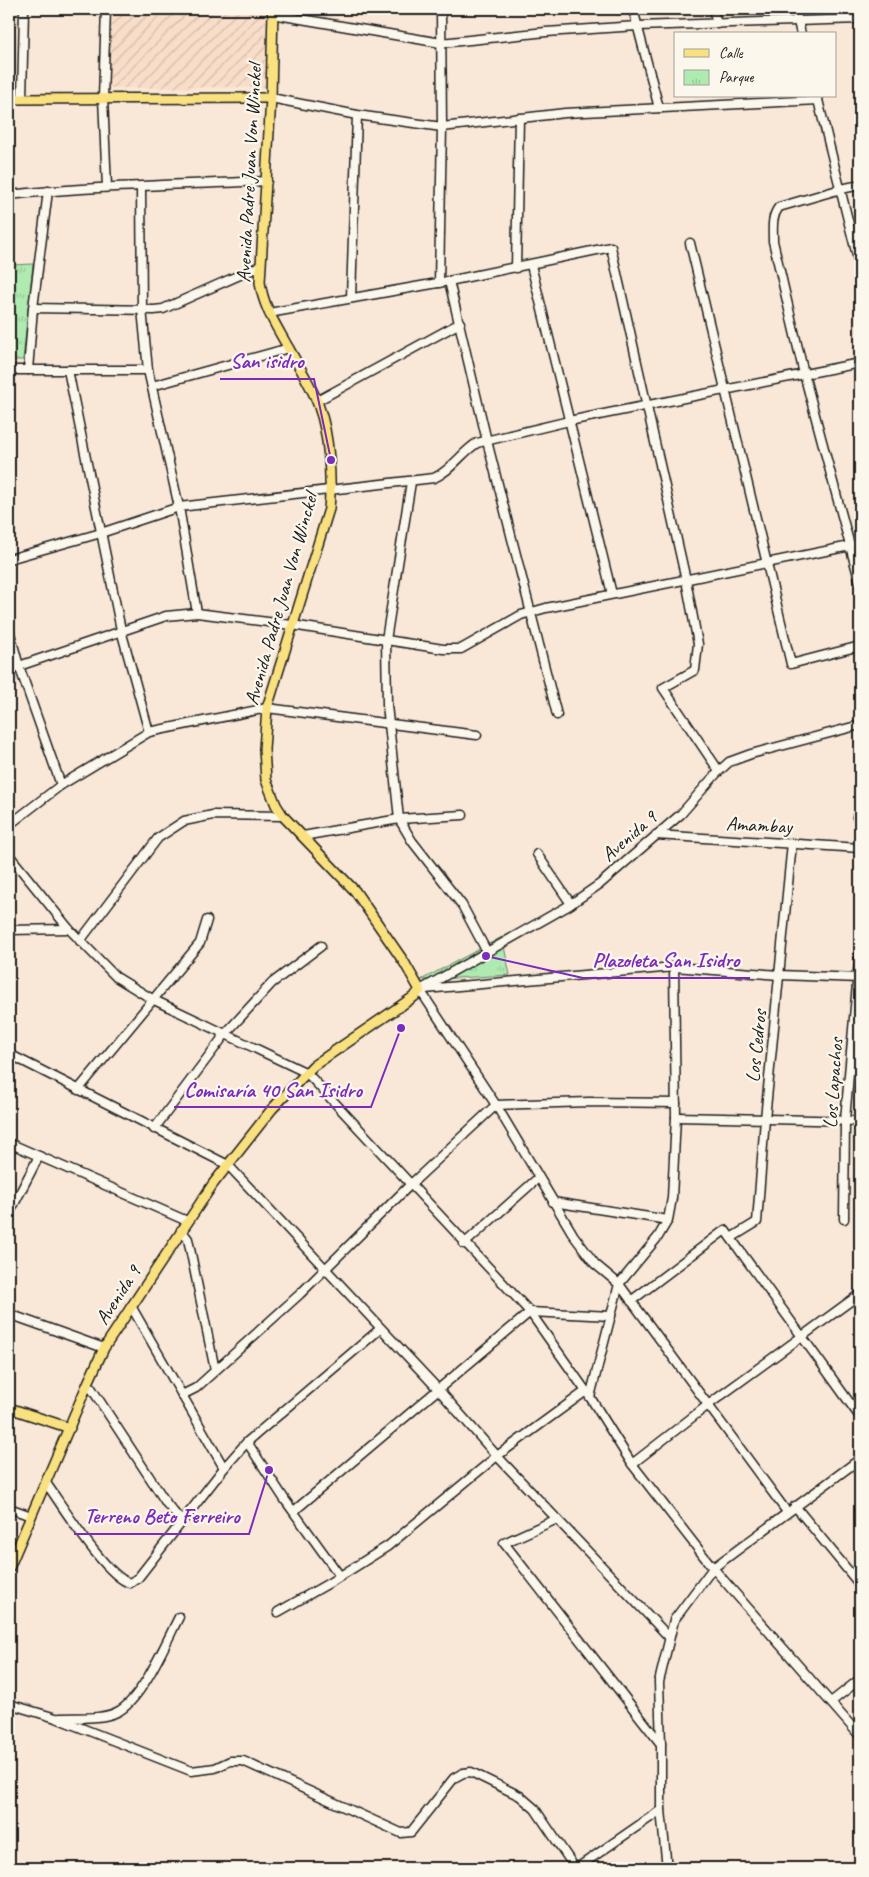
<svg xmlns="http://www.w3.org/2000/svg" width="869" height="1877" font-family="Caveat,sans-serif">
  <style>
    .industrial { fill: url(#industrial-furrows) }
    .park { fill: url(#park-tufts); stroke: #668366 }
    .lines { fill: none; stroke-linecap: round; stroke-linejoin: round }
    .minor-casing { stroke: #1c1c1c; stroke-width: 11 }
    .major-casing { stroke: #1c1c1c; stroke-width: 12 }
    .minor { stroke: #fbf7ec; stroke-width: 8 }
    .major { stroke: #fae180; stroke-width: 9 }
    .labels { text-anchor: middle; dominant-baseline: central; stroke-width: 4.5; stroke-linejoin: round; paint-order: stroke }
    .street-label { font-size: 20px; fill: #1c1c1c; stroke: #fbf7ec }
    .leader { fill: none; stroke: #7b2cbf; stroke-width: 2 }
    .callout-dot { fill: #7b2cbf; stroke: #fbf7ec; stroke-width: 2 }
    .callout-label { font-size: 21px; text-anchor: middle; font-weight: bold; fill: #7b2cbf; stroke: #fbf7ec; stroke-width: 4.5; stroke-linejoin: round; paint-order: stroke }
  </style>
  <defs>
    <pattern id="industrial-furrows" width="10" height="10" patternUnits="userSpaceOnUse" patternTransform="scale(1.25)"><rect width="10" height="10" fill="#f8ddc8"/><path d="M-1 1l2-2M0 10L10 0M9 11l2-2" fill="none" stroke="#d4bdab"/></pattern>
    <pattern id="park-tufts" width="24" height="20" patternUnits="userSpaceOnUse" patternTransform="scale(1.25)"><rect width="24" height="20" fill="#afeab0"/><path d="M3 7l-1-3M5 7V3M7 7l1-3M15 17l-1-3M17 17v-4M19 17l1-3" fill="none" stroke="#96c897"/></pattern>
  </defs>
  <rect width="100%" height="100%" fill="#f9e8d7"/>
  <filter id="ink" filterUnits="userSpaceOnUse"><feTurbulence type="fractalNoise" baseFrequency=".02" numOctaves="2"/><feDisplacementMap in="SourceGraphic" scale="10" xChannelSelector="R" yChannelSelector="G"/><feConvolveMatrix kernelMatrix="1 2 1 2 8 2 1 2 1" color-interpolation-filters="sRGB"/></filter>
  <g filter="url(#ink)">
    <polygon class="industrial" points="112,9 266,9 265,87 107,88"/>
    <g class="park">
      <polygon points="9,253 11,265 33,264 23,360 9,360"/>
      <polygon points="502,937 510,975 421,980"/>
    </g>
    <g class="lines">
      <g class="minor-casing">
        <g id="minor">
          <polyline points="106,9 103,98 107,187"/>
          <polyline points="633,9 659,108"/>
          <polyline points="713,9 717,24"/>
          <polyline points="795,9 801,34"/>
          <polyline points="272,14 441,43 546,32 637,26 860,19"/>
          <polyline points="817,96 860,268"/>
          <polyline points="271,98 357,115 442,127 565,113 818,100"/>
          <polyline points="22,99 24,9"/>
          <path d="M860,185L841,189L779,207C771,217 773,228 773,241L804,374L860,583"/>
          <polyline points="141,187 142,309 148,370 179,507 197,613"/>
          <path d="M9,195C95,186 181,185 267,181"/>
          <polyline points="690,243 791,664 860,646"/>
          <polyline points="531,265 612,594"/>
          <polyline points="516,268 519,118"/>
          <polyline points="449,281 487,441 557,715"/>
          <polyline points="439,283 442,127 441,9"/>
          <polyline points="351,298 357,115"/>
          <polyline points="33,308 154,310 163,309 260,266"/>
          <polyline points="269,313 449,281 611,247 686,580 698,644 695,670 663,688 719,771"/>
          <polyline points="9,370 148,370"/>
          <polyline points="28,370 33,308 48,191"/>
          <polyline points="68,370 121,630 149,732"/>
          <polyline points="152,386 289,348"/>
          <polyline points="317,401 460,323"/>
          <polyline points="411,482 386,640 387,705 399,819 412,841 462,905 487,952"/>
          <path d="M9,559L101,533L179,507L434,478C452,470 461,453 477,443L569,421L860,363"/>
          <polyline points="9,630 19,666 61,785"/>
          <polyline points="19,666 166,616 197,613 292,625 443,649 461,649 521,615 546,608 860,544"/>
          <polyline points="857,817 860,817"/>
          <polyline points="9,825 61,785 149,732 267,708 477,735"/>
          <polyline points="656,835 860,848"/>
          <polyline points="303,836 399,819 463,815"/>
          <polyline points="537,854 571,904"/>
          <polyline points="9,855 69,929 116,977 152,999 307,1073 530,1312 590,1397 632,1464 713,1568 860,1736"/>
          <polyline points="9,930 69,929"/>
          <polyline points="80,941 158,838 184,821 213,815 283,816"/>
          <polyline points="425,989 674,967 779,975 860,978"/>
          <polyline points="420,990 496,1105 574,1236 595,1264 619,1284 787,1512"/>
          <polyline points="420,990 568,906 600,884 681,814 716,774 729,762 751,754 860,725"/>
          <polyline points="9,1054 228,1165 438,1389 497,1456 669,1637"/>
          <polyline points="78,1090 200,943 207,920"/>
          <polyline points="676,1117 860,1121"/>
          <polyline points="154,1129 226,1033 272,983 321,946"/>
          <polyline points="9,1143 187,1221"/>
          <polyline points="553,1202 668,1220"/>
          <polyline points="9,1214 39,1156"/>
          <polyline points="844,1219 845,1120 860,950"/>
          <polyline points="181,1230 188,1239 215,1370"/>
          <polyline points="731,1238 757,1222 765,1119 792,843"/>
          <polyline points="464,1244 538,1178"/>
          <polyline points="631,1301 725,1230 860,1417"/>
          <polyline points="131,1306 224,1468"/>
          <polyline points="9,1314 104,1348"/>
          <polyline points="88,1383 167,1504 182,1522"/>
          <polyline points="182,1395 196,1388 300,1294 410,1185 496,1105 589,1102 676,1103"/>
          <polyline points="590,1397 619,1284 658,1237 668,1220 672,1198 676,1117 674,967"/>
          <polyline points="247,1442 285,1500 340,1576"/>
          <polyline points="632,1464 708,1405 860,1294"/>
          <path d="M46,1483C62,1505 106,1577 130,1583L138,1578L224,1468L247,1442L380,1329"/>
          <polyline points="795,1506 860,1585"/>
          <polyline points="9,1508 31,1516"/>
          <polyline points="294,1511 530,1312 611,1316"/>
          <polyline points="557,1519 504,1543 661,1744"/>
          <polyline points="278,1612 331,1582 388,1546 497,1456 586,1391"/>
          <polyline points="831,1702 860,1679"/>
          <polyline points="9,1704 56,1718 191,1771 215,1768 230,1761 243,1761 401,1833 411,1832 454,1778 463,1773 471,1772 520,1796 535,1809 575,1868"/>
          <path d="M60,1718C78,1717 101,1720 117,1712C142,1700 166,1642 179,1617"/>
          <polyline points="577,1868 661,1810"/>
          <polyline points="667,1868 661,1810 661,1745 659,1682 674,1620 713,1568 860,1459"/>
        </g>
      </g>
      <g class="major-casing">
        <g id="major">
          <polyline points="9,99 271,98"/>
          <polyline points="9,1408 70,1428"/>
          <path d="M9,1568L88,1383L104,1348L213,1184L272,1109L313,1066L415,996L420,990L404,962L355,891L283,816L276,805L266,780L264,749L267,708L329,509C332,480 329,434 319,407C312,386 299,367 289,349C277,327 263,307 260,282L271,98L273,9"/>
        </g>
      </g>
      <use href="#minor" class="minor"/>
      <use href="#major" class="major"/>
    </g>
  </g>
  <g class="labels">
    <g class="street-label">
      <text transform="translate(249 173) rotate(-87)">Avenida Padre Juan Von Winckel</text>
      <text transform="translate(281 599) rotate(-74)">Avenida Padre Juan Von Winckel</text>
      <text transform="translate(759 825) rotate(3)">Amambay</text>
      <text transform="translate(629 836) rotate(-41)">Avenida 9</text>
      <text transform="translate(756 1046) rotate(-84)">Los Cedros</text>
      <text transform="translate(833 1083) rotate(-86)">Los Lapachos</text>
      <text transform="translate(118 1295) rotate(-57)">Avenida 9</text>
    </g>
  </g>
  <path class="leader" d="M331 460L314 379H220M486 956L583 978H750M401 1028L371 1107H174M269 1470L249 1534H74"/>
  <g class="callout-dot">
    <circle cx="331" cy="460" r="5"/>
    <circle cx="486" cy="956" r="5"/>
    <circle cx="401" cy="1028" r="5"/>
    <circle cx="269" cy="1470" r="5"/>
  </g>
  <g class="callout-label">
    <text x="267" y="368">San isidro</text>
    <text x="666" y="967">Plazoleta San Isidro</text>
    <text x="273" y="1097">Comisaría 40 San Isidro</text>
    <text x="162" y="1523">Terreno Beto Ferreiro</text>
  </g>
  <rect width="869" height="1877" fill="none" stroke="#fbf7ec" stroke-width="30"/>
  <rect x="15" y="15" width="839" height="1847" fill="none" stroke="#1c1c1c" stroke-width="2" filter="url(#ink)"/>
  <rect x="674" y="32" width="162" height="65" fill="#fbf7ec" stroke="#a29f99"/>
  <rect x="684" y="49" width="25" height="8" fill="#fae180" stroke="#a29f99"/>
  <text x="719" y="58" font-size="15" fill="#1c1c1c">Calle</text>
  <rect x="684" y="70" width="25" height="15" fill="url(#park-tufts)" stroke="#a29f99"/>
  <text x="719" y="82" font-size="15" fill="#1c1c1c">Parque</text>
</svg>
